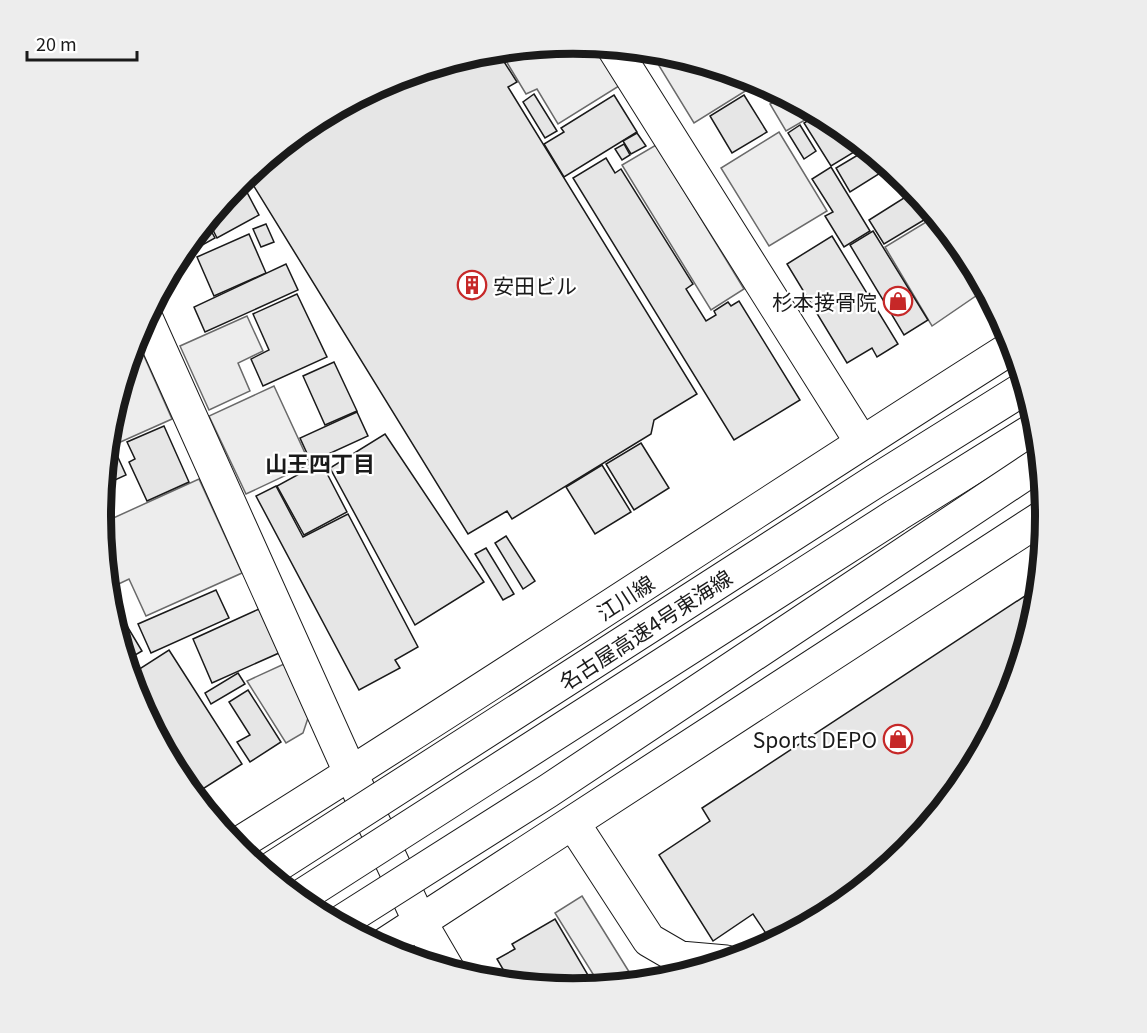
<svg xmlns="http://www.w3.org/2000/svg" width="1147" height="1033" font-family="Georgia,'Noto Sans JP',serif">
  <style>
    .parking { fill: #ededed; stroke: #6a6a6a; stroke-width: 1.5 }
    .building { fill: #e6e6e6; stroke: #1a1a1a; stroke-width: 1.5 }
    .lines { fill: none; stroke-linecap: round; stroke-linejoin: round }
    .minor-casing { stroke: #1a1a1a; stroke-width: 35 }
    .major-casing { stroke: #1a1a1a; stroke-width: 35 }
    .highway-casing { stroke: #1a1a1a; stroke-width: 35 }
    .minor { stroke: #fff; stroke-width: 33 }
    .major { stroke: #fff; stroke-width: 33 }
    .highway { stroke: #fff; stroke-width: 33 }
    .highway-bridge-casing { stroke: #1a1a1a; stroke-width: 35; stroke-linecap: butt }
    .highway-bridge { stroke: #fff; stroke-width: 33 }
    .labels { text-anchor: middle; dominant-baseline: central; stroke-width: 4.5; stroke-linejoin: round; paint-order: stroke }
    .poi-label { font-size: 21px; fill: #1a1a1a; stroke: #fff; text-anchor: end }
    .street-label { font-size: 21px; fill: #1a1a1a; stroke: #fff }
    .neighbourhood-label { font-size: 22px; font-weight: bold; fill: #1a1a1a; stroke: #fff }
    .rim { fill: none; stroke: #1a1a1a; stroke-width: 8 }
  </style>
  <rect width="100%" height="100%" fill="#fff"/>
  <g class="parking">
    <polygon points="574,44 594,46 619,86 558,124 537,89 526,94 500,51"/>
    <polygon points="650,51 666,53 751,79 755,85 694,123"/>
    <polygon points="784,95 817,113 786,131 770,104"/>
    <polygon points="779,132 827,211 769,246 721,168"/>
    <polygon points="656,145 744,289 711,310 622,165"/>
    <polygon points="936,216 967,254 986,289 932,326 885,247"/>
    <polygon points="247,316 263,351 238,363 250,391 209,410 180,346"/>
    <polygon points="136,338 172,419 107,448 110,424"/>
    <polygon points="274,386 310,464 246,494 209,416"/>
    <polygon points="199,479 242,573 146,616 129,579 108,589 101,516 102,506 109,520"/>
    <polygon points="284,664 308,718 303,733 286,743 247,681"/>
    <polygon points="582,896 636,983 601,987 555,913"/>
  </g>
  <g class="building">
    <polygon points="486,52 492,62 501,57 517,82 508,87 697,394 654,420 651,434 512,519 507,511 468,534 247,175 311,123 393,79"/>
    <polygon points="534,94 557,131 545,138 523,102"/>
    <polygon points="614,95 637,132 564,177 544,144 564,132 561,128"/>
    <polygon points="744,95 767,132 732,153 710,116"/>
    <polygon points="819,114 837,123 864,146 831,166 804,123"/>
    <polygon points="800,125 816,151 804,159 788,133"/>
    <polygon points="637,133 646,146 631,154 623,141"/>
    <polygon points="624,144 630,155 622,160 615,149"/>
    <polygon points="868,149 890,167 850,192 836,168"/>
    <polygon points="606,158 615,173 621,169 693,284 686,289 706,321 716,315 714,311 728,302 731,306 739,301 800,400 734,440 573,178"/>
    <polygon points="831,167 870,231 844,247 825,216 833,212 812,179"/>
    <polygon points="241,181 259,215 217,238 208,220"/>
    <polygon points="915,191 934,214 884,244 869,220"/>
    <polygon points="206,222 215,238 177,259 180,253"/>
    <polygon points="266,224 274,242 261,247 253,229"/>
    <polygon points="873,231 928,320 904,335 850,245"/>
    <polygon points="249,234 266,273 214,296 197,257"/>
    <polygon points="832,236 898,344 877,357 872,348 847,363 787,264"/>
    <polygon points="286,264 298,290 205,332 194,307"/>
    <polygon points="297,294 327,357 263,386 251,359 269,350 253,314"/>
    <polygon points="334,362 357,411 325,425 303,376"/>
    <polygon points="357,412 368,436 311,462 300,438"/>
    <polygon points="164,426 189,482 147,501 129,462 135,459 127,442"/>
    <polygon points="385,434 484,582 415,625 330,468"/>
    <polygon points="641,443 669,488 634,510 606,464"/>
    <polygon points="116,453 126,475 104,485 106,457"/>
    <polygon points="321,462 347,512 304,535 277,486"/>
    <polygon points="602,465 631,512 595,534 566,487"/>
    <polygon points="276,486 303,537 348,514 418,647 395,660 400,668 359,690 256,496"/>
    <polygon points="506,536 535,581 523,589 495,543"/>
    <polygon points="486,548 514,594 503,600 475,554"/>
    <polygon points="1037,588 1039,591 1037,609 1010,698 967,780 908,851 836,910 773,944 753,914 713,941 659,855 710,821 702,808"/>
    <polygon points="216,590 229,618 151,653 138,624"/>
    <polygon points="109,596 142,651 125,661 110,608"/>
    <polygon points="259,609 279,653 212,683 193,639"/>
    <polygon points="169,650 242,764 198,792 136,696 130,675"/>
    <polygon points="238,673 245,684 211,704 205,693"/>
    <polygon points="248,690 281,742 250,762 237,742 250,735 229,702"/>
    <polygon points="555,919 595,987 573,989 511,983 497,959 515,949 512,944"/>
  </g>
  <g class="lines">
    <g class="minor-casing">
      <g id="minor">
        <polyline points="613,47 862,443"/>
        <polyline points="146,318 351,774 420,922 448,970"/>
        <polyline points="573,823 649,940 680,958 726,962"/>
      </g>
    </g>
    <g class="major-casing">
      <g id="major">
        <path d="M235,846C497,683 753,511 1014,346"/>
        <polyline points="381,947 1046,515"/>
      </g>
    </g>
    <g class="highway-casing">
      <polyline id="highway" points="895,516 1038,427"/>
    </g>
    <use href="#minor" class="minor"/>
    <use href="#major" class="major"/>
    <use href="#highway" class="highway"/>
    <g class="highway-bridge-casing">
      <g id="highway-bridge">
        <polyline points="265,873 874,482 1026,387"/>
        <polyline points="297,899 895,516"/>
        <polyline points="338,924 548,791 1041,463"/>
      </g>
    </g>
    <use href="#highway-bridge" class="highway-bridge"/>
  </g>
  <defs>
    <g id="building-ring" transform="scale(1.5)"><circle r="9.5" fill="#fff" stroke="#c62828" stroke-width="1.5"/><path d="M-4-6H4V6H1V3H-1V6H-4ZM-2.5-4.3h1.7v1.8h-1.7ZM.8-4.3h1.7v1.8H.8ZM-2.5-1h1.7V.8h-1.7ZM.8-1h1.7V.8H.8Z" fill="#c62828"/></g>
    <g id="shop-ring" transform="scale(1.5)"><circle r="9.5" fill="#fff" stroke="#c62828" stroke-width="1.5"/><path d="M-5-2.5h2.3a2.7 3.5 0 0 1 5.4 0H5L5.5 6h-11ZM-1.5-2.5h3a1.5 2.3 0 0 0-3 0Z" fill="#c62828"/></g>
  </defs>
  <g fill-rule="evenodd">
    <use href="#building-ring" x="472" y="285"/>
    <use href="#shop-ring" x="898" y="301"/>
    <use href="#shop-ring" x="898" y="739"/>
  </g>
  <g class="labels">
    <g class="poi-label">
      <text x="493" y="285" text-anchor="start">安田ビル</text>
      <text x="877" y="301">杉本接骨院</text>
      <text x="877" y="739">Sports DEPO</text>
    </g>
    <g class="street-label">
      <text transform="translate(625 597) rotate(-33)">江川線</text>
      <text transform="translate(645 629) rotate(-33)">名古屋高速4号東海線</text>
    </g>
    <g class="neighbourhood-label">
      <text x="320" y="462">山王四丁目</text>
    </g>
  </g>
  <path d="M0 0H1147V1033H0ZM111 516a462 462 0 1 1 924 0a462 462 0 1 1-924 0Z" fill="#ededed" fill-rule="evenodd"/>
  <path class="rim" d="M111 516a462 462 0 1 1 924 0a462 462 0 1 1-924 0Z"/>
  <path d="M27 51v9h110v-9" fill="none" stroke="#1a1a1a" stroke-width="3"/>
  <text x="36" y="51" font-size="18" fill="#1a1a1a" stroke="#ffffff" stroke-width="4.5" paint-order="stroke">20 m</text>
</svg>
